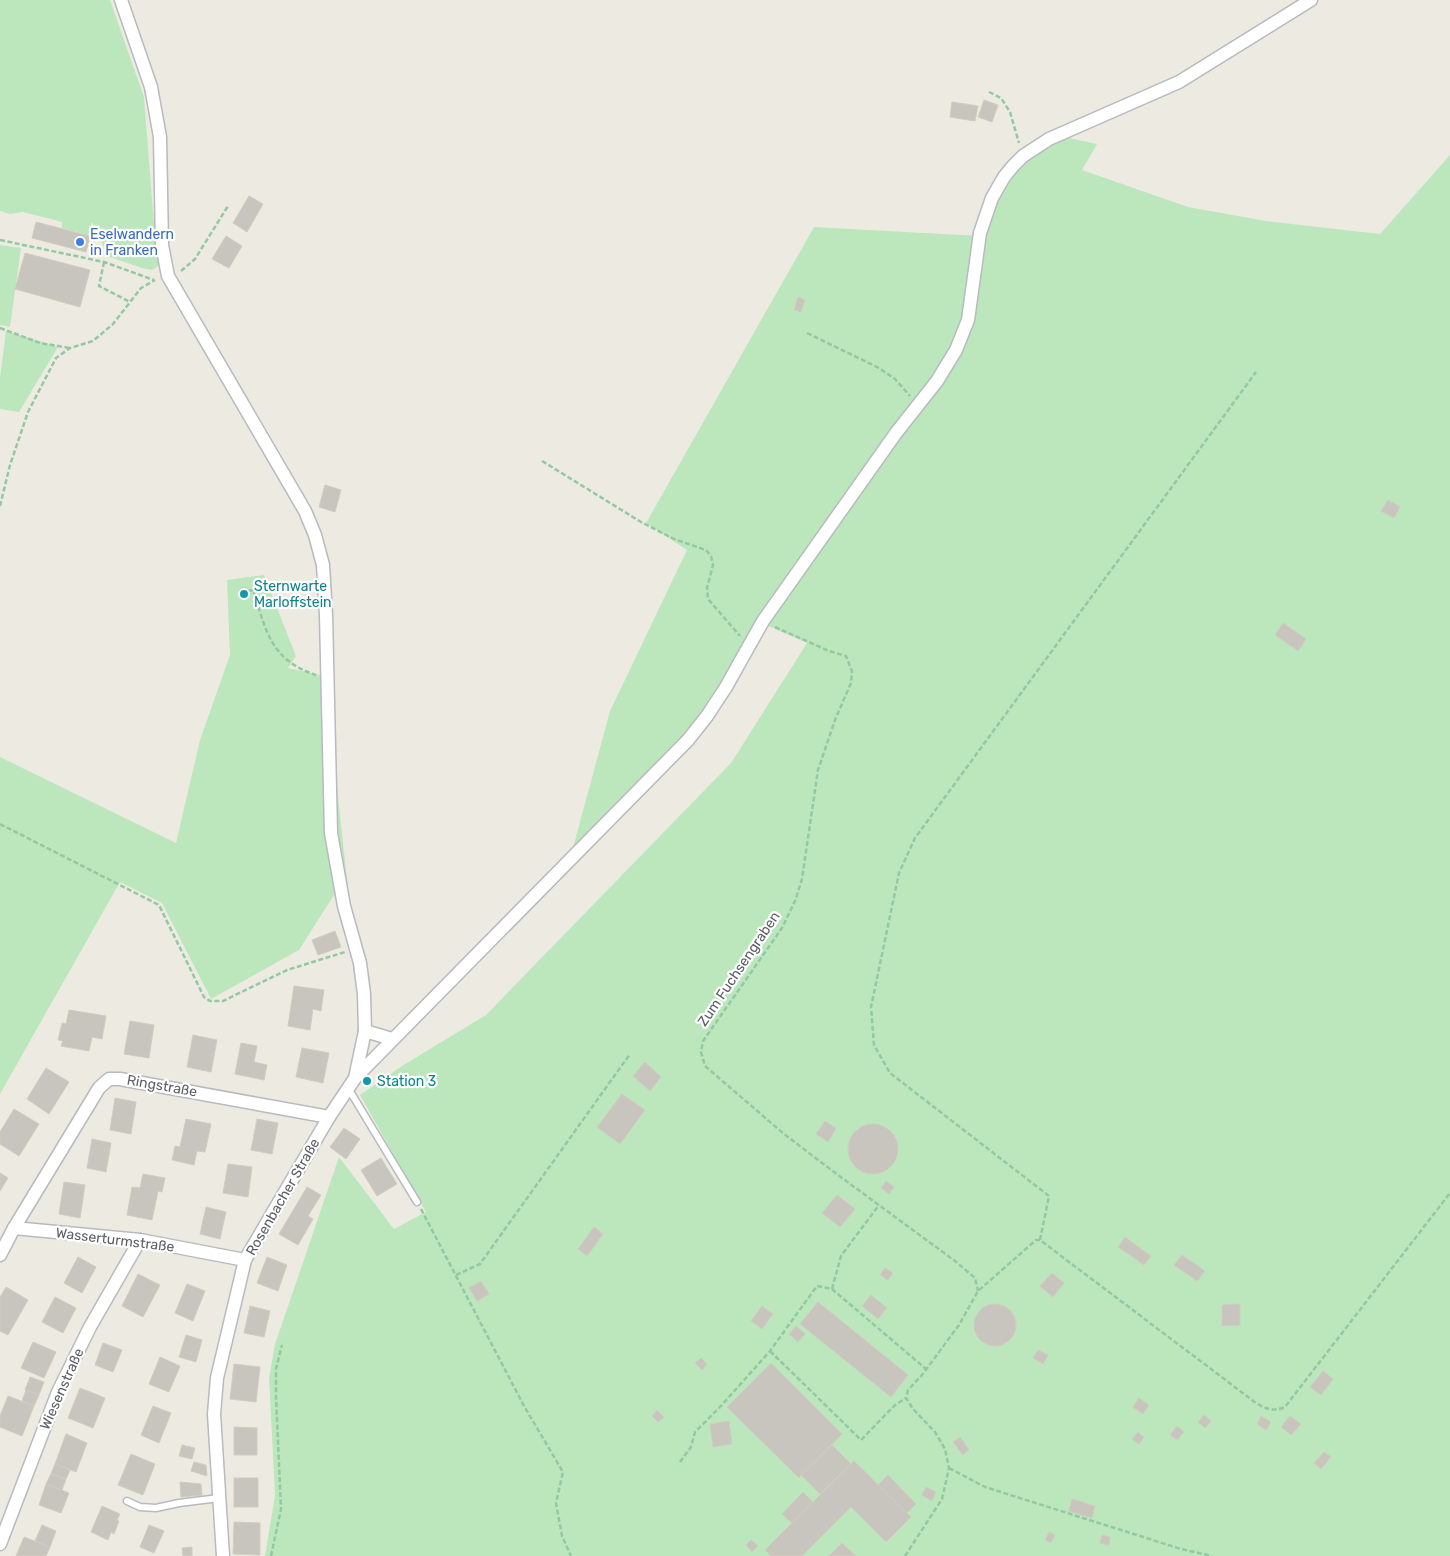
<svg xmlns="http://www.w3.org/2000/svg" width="1450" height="1556" font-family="Rubik,sans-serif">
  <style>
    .green { fill: #bce7bc }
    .building { fill: #c8c5be; stroke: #d2ccbf }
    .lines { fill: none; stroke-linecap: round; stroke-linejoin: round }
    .lane-casing { stroke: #b7babe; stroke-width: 9 }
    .street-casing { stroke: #b7babe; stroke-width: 15 }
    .path { stroke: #94c8a3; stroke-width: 2.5; stroke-dasharray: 5 2.5; stroke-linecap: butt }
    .lane { stroke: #fff; stroke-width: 6 }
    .street { stroke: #fff; stroke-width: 12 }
    .shop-dot { fill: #3f7fe0; stroke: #fff; stroke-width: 2 }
    .culture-dot { fill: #0f9aa8; stroke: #fff; stroke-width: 2 }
    .labels { text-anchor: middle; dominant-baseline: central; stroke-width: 4.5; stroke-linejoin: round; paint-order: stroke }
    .shop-label { font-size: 14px; fill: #366cbe; stroke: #fff; text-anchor: start }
    .culture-label { font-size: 14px; fill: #0d838f; stroke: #fff; text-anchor: start }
    .street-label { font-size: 14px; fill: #5a5e63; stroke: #fff }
  </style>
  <rect width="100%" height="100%" fill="#edebe1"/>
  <g class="green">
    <polygon points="0,0 110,0 144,97 155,237 159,258 158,266 152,270 142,268 107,256 99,235 92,222 88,235 62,228 62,222 23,212 10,214 0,211"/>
    <polygon points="1055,135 1097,144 1082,170 1188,207 1266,221 1380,234 1450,155 1450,1556 265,1556 275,1495 269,1378 275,1344 339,1157 394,1229 426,1212 360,1095 402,1066 486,1015 731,763 807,643 764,624 699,728 570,859 610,711 687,550 646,523 814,227 980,236 1002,176"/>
    <polygon points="0,245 21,248 10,327 0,325"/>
    <polygon points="6,331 58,347 19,412 0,409 0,378"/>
    <polygon points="264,575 296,656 288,668 325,676 348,889 334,895 299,950 211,999 162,903 120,882 0,1094 0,757 176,843 200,740 230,655 227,580"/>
  </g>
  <g class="building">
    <polygon points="984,100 998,105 992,122 978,117"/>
    <polygon points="952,102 978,106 975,121 950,117"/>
    <polygon points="249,196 263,204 247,232 233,223"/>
    <polygon points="36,222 90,236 86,252 32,238"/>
    <polygon points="226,236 242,246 229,268 212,259"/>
    <polygon points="25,253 90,270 80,307 15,289"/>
    <polygon points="798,297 805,300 801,312 794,310"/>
    <polygon points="325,485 341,490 335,512 319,507"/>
    <polygon points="1388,500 1400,507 1394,518 1381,511"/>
    <circle cx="244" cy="593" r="5.5"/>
    <polygon points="1283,623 1306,639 1298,651 1275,635"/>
    <polygon points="335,931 341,947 318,955 312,940"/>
    <polygon points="294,986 324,990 321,1011 313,1009 310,1030 288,1026"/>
    <polygon points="69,1010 106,1016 102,1039 92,1037 89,1051 61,1046 63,1041 58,1040 62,1023 66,1024"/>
    <polygon points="130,1021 154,1025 149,1058 124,1054"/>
    <polygon points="193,1035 217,1040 211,1072 187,1067"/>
    <polygon points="241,1043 257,1046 254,1062 267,1065 264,1080 235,1074"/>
    <polygon points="302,1048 329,1053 323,1083 296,1077"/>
    <polygon points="645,1062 661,1077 650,1091 633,1076"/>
    <polygon points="46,1068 69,1082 49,1114 27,1099"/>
    <polygon points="622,1094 645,1110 620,1144 597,1127"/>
    <polygon points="115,1098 136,1102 131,1134 110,1130"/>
    <polygon points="14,1109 39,1124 19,1156 0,1144 0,1132"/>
    <polygon points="186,1119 211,1124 205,1152 197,1151 194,1165 172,1160 175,1146 180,1147"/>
    <polygon points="257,1119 278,1123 272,1154 251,1150"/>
    <polygon points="825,1121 836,1128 828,1142 816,1134"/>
    <circle cx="873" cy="1149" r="25"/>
    <polygon points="344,1128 360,1139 346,1159 330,1147"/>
    <polygon points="92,1139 111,1143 106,1172 87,1168"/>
    <polygon points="381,1158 397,1184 377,1196 361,1170"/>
    <polygon points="228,1164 252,1167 248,1197 223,1193"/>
    <polygon points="0,1173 8,1178 0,1191"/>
    <polygon points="143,1174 165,1178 162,1192 158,1191 152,1220 127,1215 132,1187 140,1188"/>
    <polygon points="886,1181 894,1187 889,1194 881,1188"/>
    <polygon points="64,1182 85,1185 80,1218 59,1214"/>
    <polygon points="307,1187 321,1195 308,1216 313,1219 298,1245 279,1234"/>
    <polygon points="837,1195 855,1209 840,1227 822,1213"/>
    <polygon points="206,1207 226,1212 220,1239 200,1234"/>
    <polygon points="594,1227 603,1234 587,1256 578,1249"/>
    <polygon points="1125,1237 1151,1256 1144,1265 1118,1247"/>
    <polygon points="1182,1255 1205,1271 1197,1281 1174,1265"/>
    <polygon points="78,1257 96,1267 82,1293 64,1283"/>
    <polygon points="267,1257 287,1265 278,1291 257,1283"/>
    <polygon points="885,1268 893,1273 888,1280 880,1275"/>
    <polygon points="1052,1273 1064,1283 1053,1297 1040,1286"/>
    <polygon points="138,1274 160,1285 143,1317 122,1306"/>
    <polygon points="481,1281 489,1294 477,1301 469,1288"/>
    <polygon points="187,1284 205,1291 193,1321 175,1313"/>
    <polygon points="6,1287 28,1300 8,1335 0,1331 0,1297"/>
    <polygon points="871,1295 887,1308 878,1319 862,1306"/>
    <polygon points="55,1297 76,1308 63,1333 42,1322"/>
    <polygon points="818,1302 908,1375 891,1397 800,1324"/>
    <polygon points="1240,1304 1240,1325 1222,1326 1222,1305"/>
    <circle cx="995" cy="1325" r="21"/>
    <polygon points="250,1306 270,1311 264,1337 244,1333"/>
    <polygon points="762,1306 773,1314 762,1329 751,1321"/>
    <polygon points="796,1326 805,1334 798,1342 789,1334"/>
    <polygon points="186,1335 202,1340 196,1362 179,1357"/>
    <polygon points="33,1342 56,1352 44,1378 21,1368"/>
    <polygon points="103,1343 122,1350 113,1372 95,1365"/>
    <polygon points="1038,1350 1048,1355 1043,1364 1033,1358"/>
    <polygon points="160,1357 180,1366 169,1392 149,1384"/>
    <polygon points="701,1358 707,1364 702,1370 695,1363"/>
    <polygon points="771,1363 842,1434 799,1478 727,1407"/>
    <polygon points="234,1364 260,1367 256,1402 230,1399"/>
    <polygon points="1323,1371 1333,1379 1321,1395 1310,1387"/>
    <polygon points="30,1377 44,1382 39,1395 25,1390"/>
    <polygon points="80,1388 105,1398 93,1428 68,1418"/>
    <polygon points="26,1390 39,1395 34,1406 22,1401"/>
    <polygon points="8,1396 34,1406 22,1436 0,1427 0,1416"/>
    <polygon points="1139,1398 1149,1405 1143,1414 1133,1407"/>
    <polygon points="153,1406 171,1413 159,1443 141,1435"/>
    <polygon points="657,1410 664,1417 658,1422 652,1416"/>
    <polygon points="1204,1415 1211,1421 1205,1428 1198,1422"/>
    <polygon points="1261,1416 1271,1422 1266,1430 1257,1424"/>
    <polygon points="1290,1416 1301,1424 1291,1435 1281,1427"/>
    <polygon points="729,1421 732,1444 713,1447 710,1424"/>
    <polygon points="1177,1426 1184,1432 1177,1440 1170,1435"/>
    <polygon points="234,1427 257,1428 257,1455 234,1455"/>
    <polygon points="1138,1432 1144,1437 1139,1444 1132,1439"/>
    <polygon points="66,1434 87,1443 76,1472 55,1464"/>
    <polygon points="960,1437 969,1450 963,1455 953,1442"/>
    <polygon points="182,1445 195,1448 192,1459 179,1456"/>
    <polygon points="832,1445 851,1464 820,1494 801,1475"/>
    <polygon points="1324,1452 1331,1457 1321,1469 1314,1463"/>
    <polygon points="131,1454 155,1464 143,1495 118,1485"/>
    <polygon points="854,1461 911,1517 886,1542 851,1507 802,1556 771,1556 765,1550"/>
    <polygon points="194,1462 206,1465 207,1476 191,1471"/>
    <polygon points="55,1464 70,1470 66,1479 51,1474"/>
    <polygon points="51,1474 66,1479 62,1490 46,1484"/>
    <polygon points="888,1475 916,1504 907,1513 878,1485"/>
    <rect x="234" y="1478" width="24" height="29"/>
    <polygon points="180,1482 201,1484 202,1495 181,1497"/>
    <polygon points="46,1484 69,1493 61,1513 39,1505"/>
    <polygon points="926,1487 936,1492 932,1501 922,1495"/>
    <polygon points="803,1492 813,1502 792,1523 782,1514"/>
    <polygon points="1072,1499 1095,1506 1092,1518 1069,1511"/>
    <polygon points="102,1506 120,1514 117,1520 119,1521 114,1534 111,1532 108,1540 91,1532"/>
    <polygon points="234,1522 260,1523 260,1555 233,1554"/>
    <polygon points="42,1525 56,1531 50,1547 35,1541"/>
    <polygon points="149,1525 164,1531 154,1553 140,1547"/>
    <polygon points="1049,1532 1055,1535 1051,1543 1045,1540"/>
    <polygon points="1102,1535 1110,1537 1109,1545 1100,1543"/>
    <polygon points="24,1537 50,1547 46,1556 16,1556"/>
    <polygon points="751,1540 758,1546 752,1552 746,1545"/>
    <polygon points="842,1543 856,1556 829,1556"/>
    <polygon points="192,1547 192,1556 183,1556 182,1548"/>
  </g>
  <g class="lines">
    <g class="lane-casing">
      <g id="lane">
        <polyline points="348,1088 417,1202"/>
        <polyline points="127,1501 140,1507 156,1508 179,1503 219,1498"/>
      </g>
    </g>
    <g class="street-casing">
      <g id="street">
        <polyline points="121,0 151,87 160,137 162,245 168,276 305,511 315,535 323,565 326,615 331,833 344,906 360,963 364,994 365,1031 355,1078 329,1117 245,1260 217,1378 214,1414 223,1556"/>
        <polyline points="365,1031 392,1039"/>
        <polyline points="356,1077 688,740 707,716 726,687 763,621 896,433 937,381 956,350 968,320 980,233 992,198 1004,177 1013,166 1023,156 1049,139 1179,82 1311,0"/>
        <polyline points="14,1228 140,1240 245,1260"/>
        <polyline points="0,1255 14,1228 99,1088 109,1079 120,1079 329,1117"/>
        <polyline points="0,1544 58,1392 90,1327 140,1240"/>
      </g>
    </g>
    <g class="path">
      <polyline points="989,92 1001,98 1010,112 1019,143"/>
      <polyline points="0,240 104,262 154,280"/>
      <polyline points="104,262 99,286 130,302"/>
      <polyline points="181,271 195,259 228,206"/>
      <polyline points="0,328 40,343 70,348"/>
      <polyline points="807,333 879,368 895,379 910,396"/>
      <polyline points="542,461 641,522 674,539 706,550 711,556 713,565 707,588 708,599 740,636"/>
      <polyline points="0,506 10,465 28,412 56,358 70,348 93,341 113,324 141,288 155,280"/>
      <path d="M248,591L253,590C266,630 270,660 316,675"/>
      <polyline points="775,627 829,651 846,656 852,671 851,683 835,720 818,770 802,879 795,901 782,928 703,1041 701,1052 705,1066 784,1134 838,1175 955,1261 975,1278 978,1291"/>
      <polyline points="0,824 159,905 204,997 210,1001 223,1001 287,970 345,952"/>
      <polyline points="421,1209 524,1406 563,1472 556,1503 562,1536 571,1556"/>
      <polyline points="1040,1240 1049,1196 890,1073 874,1045 871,1007 899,873 915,838 1256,372"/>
      <polyline points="456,1275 480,1264 630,1054"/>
      <polyline points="832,1289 841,1256 879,1205"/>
      <polyline points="770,1351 861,1440 895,1405 906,1398"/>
      <polyline points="680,1462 691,1447 695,1432 720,1407 770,1351 817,1286 832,1289 926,1369"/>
      <polyline points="949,1468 985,1487 1181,1549 1212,1556"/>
      <polyline points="271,1556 281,1509 276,1397 276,1369 282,1345"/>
      <path d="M905,1556L942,1499L949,1468L945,1449L935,1432L913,1409L906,1398L908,1390L922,1375L959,1325L978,1291L1036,1240H1040L1256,1403C1266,1409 1273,1412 1285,1407L1450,1193"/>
    </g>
    <use href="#lane" class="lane"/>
    <use href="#street" class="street"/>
  </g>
  <circle class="shop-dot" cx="80" cy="242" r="5"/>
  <g class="culture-dot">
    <circle cx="244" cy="594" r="5"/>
    <circle cx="367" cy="1081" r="5"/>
  </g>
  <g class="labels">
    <g class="shop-label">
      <text x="90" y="234">Eselwandern<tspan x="90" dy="16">in Franken</tspan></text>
    </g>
    <g class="culture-label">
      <text x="254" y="586">Sternwarte<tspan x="254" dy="16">Marloffstein</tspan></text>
      <text x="377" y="1081">Station 3</text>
    </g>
    <g class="street-label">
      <text transform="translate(739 969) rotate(-56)">Zum Fuchsengraben</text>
      <text transform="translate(162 1086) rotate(10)">Ringstraße</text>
      <text transform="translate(283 1197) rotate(-60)">Rosenbacher Straße</text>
      <text transform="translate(115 1240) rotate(7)">Wasserturmstraße</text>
      <text transform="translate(62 1389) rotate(-66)">Wiesenstraße</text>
    </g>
  </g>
</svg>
